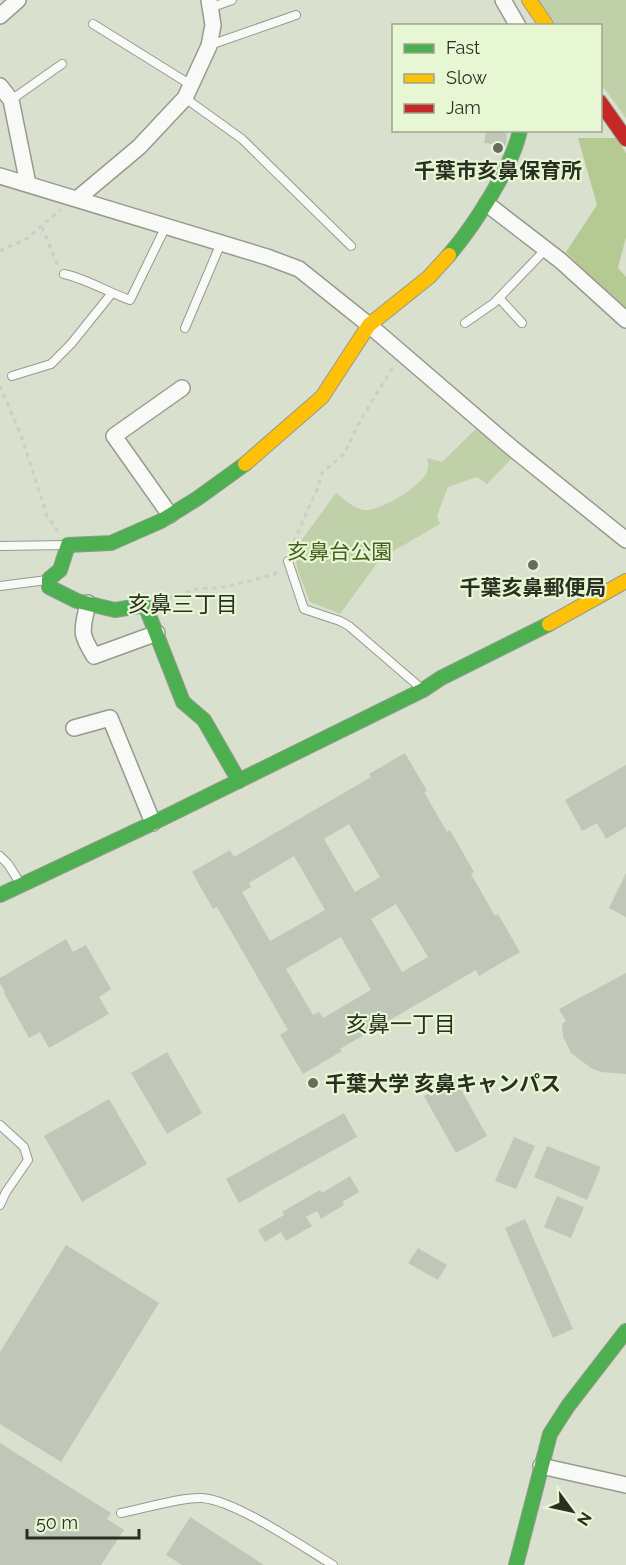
<svg xmlns="http://www.w3.org/2000/svg" width="626" height="1565" font-family="Raleway,'Noto Sans JP',sans-serif">
  <style>
    .green { fill: #c0d0a9 }
    .forest { fill: #b5ca92 }
    .building { fill: #c1c7b8; fill-rule: evenodd }
    .lines { fill: none; stroke-linecap: round; stroke-linejoin: round }
    .lane-casing { stroke: #959b8d; stroke-width: 10 }
    .street-casing { stroke: #959b8d; stroke-width: 18 }
    .fast-casing { stroke: #959b8d; stroke-width: 16 }
    .slow-casing { stroke: #959b8d; stroke-width: 16 }
    .jam-casing { stroke: #959b8d; stroke-width: 16 }
    .path { stroke: #cccec9; stroke-width: 3; stroke-dasharray: 4.5 4.5; stroke-linecap: butt }
    .lane { stroke: #f9faf8; stroke-width: 8 }
    .street { stroke: #f9faf8; stroke-width: 15 }
    .fast { stroke: #4caf50; stroke-width: 14 }
    .slow { stroke: #ffc107; stroke-width: 14 }
    .jam { stroke: #c62828; stroke-width: 14 }
    .poi-dot { fill: #676d5e; stroke: #e7f6d3; stroke-width: 2 }
    .labels { text-anchor: middle; dominant-baseline: central; stroke-width: 4.5; stroke-linejoin: round; paint-order: stroke }
    .poi-label { font-size: 21px; font-weight: bold; fill: #2a2f22; stroke: #e7f6d3 }
    .park-label { font-size: 21px; fill: #495f21; stroke: #e7f6d3 }
    .neighbourhood-label { font-size: 22px; fill: #2a2f22; stroke: #e7f6d3 }
  </style>
  <rect width="100%" height="100%" fill="#d9e1ce"/>
  <g class="green">
    <polygon points="538,0 626,0 626,118 601,84 600,26 557,25"/>
    <path d="M479,426L515,455L487,484L477,477L448,487L437,516L440,524L380,559L340,614L310,602L297,569L295,549L336,493C345,500 356,511 368,510C385,508 420,487 427,472C429,467 428,463 427,458L442,462Z"/>
  </g>
  <polygon class="forest" points="578,138 616,138 626,153 626,237 618,268 626,277 626,312 566,252 597,205"/>
  <g class="building">
    <polygon points="486,130 507,130 506,146 484,143"/>
    <path d="M405,753L427,791L424,792L447,832L450,830L474,872L471,874L495,916L498,914L520,952L479,976L476,970L340,1049L342,1051L303,1074L280,1035L288,1030L217,907L213,909L192,872L230,850L234,857L371,777L369,774ZM349,824L380,877L355,892L324,839ZM294,856L325,910L270,941L242,892L251,887L249,883ZM396,904L428,957L402,972L371,919ZM341,937L371,990L323,1018L319,1012L313,1015L286,969Z"/>
    <polygon points="626,765 626,827 606,839 597,823 582,831 565,800"/>
    <polygon points="626,873 626,917 609,908"/>
    <polygon points="66,939 73,952 86,945 111,989 99,997 109,1014 49,1048 40,1032 29,1038 4,993 5,992 0,983 0,978"/>
    <polygon points="626,973 626,1074 601,1072 591,1068 571,1053 563,1036 562,1024 566,1021 559,1009"/>
    <polygon points="167,1052 202,1113 167,1134 131,1073"/>
    <polygon points="455,1079 487,1136 456,1153 424,1096"/>
    <polygon points="109,1099 147,1164 82,1202 44,1136"/>
    <polygon points="344,1113 357,1137 239,1203 226,1179"/>
    <polygon points="514,1137 535,1146 516,1189 495,1181"/>
    <polygon points="547,1146 601,1167 587,1200 534,1177"/>
    <polygon points="350,1176 359,1192 342,1202 344,1205 321,1219 317,1211 306,1217 312,1226 286,1241 281,1232 265,1242 258,1230 284,1215 282,1212 320,1190 322,1193"/>
    <polygon points="557,1196 584,1207 571,1238 544,1227"/>
    <polygon points="525,1219 573,1329 553,1338 505,1228"/>
    <polygon points="66,1245 159,1303 61,1462 0,1424 0,1352"/>
    <polygon points="418,1248 447,1265 438,1280 408,1263"/>
    <polygon points="0,1443 111,1513 107,1519 124,1530 101,1565 0,1565"/>
    <polygon points="190,1517 264,1565 182,1565 166,1555"/>
  </g>
  <g class="lines">
    <g class="lane-casing">
      <g id="lane">
        <polyline points="210,8 232,0"/>
        <polyline points="93,24 191,85"/>
        <polyline points="210,45 296,15"/>
        <polyline points="185,98 242,139 351,246"/>
        <polyline points="11,100 62,64"/>
        <path d="M64,274C87,279 107,292 130,300L166,226"/>
        <polyline points="499,298 522,323"/>
        <polyline points="465,323 494,303 546,249"/>
        <polyline points="185,328 221,243"/>
        <polyline points="12,376 51,364 71,344 112,293"/>
        <polyline points="0,546 67,545"/>
        <polyline points="288,561 304,609 340,621 349,626 422,689"/>
        <polyline points="0,586 47,580"/>
        <polyline points="0,856 8,864 20,883"/>
        <polyline points="0,1125 24,1147 28,1160 6,1192 0,1205"/>
        <path d="M121,1513C143,1509 180,1497 202,1498C237,1501 301,1546 333,1565"/>
      </g>
    </g>
    <g class="street-casing">
      <g id="street">
        <polyline points="503,0 518,26"/>
        <polyline points="0,16 18,0"/>
        <polyline points="0,86 11,100 28,184"/>
        <polyline points="0,176 267,257 299,269 369,325 512,448 626,540"/>
        <polyline points="77,199 139,147 185,98 209,46 213,25 209,0"/>
        <polyline points="487,204 561,261 626,320"/>
        <polyline points="170,515 114,436 182,388"/>
        <path d="M88,603C82,631 79,632 94,656L157,633"/>
        <polyline points="74,728 110,718 153,823"/>
        <polyline points="541,1466 626,1485"/>
      </g>
    </g>
    <g class="fast-casing">
      <g id="fast">
        <path d="M449,255C473,227 513,166 520,130"/>
        <polyline points="239,781 204,720 183,702 145,605 115,610 77,601 49,587 49,579 60,570 68,545 111,543 161,521 198,498 245,464"/>
        <polyline points="0,895 153,823 423,690 441,678 549,624"/>
        <polyline points="516,1565 550,1434 568,1406 626,1331"/>
      </g>
    </g>
    <g class="slow-casing">
      <g id="slow">
        <polyline points="529,0 547,26"/>
        <polyline points="245,464 322,397 369,325 429,277 449,255"/>
        <polyline points="549,624 626,581"/>
      </g>
    </g>
    <g class="jam-casing">
      <polyline id="jam" points="600,102 626,139"/>
    </g>
    <g class="path">
      <polyline points="42,227 58,266"/>
      <polyline points="0,251 28,238 61,209"/>
      <polyline points="0,386 22,438 47,516 58,531"/>
      <polyline points="290,550 318,487 322,473 344,454 360,421 394,365"/>
      <polyline points="160,601 196,589 226,587 275,574 280,569"/>
    </g>
    <use href="#lane" class="lane"/>
    <use href="#street" class="street"/>
    <use href="#fast" class="fast"/>
    <use href="#slow" class="slow"/>
    <use href="#jam" class="jam"/>
  </g>
  <g class="poi-dot">
    <circle cx="498" cy="148" r="6"/>
    <circle cx="533" cy="565" r="6"/>
    <circle cx="313" cy="1083" r="6"/>
  </g>
  <g class="labels">
    <g class="poi-label">
      <text x="498" y="170">千葉市亥鼻保育所</text>
      <text x="533" y="587">千葉亥鼻郵便局</text>
      <text x="325" y="1083" text-anchor="start">千葉大学 亥鼻キャンパス</text>
    </g>
    <g class="park-label">
      <text x="340" y="551">亥鼻台公園</text>
    </g>
    <g class="neighbourhood-label">
      <text x="183" y="604">亥鼻三丁目</text>
      <text x="401" y="1024">亥鼻一丁目</text>
    </g>
  </g>
  <rect x="392" y="24" width="210" height="108" fill="#e7f6d3" stroke="#9ba68c" stroke-width="1.5"/>
  <rect x="404" y="44" width="30" height="9" fill="#4caf50" stroke="#9ba68c" stroke-width="1.5"/>
  <text x="446" y="54" font-size="18" fill="#2a2f22">Fast</text>
  <rect x="404" y="74" width="30" height="9" fill="#ffc107" stroke="#9ba68c" stroke-width="1.5"/>
  <text x="446" y="84" font-size="18" fill="#2a2f22">Slow</text>
  <rect x="404" y="104" width="30" height="9" fill="#c62828" stroke="#9ba68c" stroke-width="1.5"/>
  <text x="446" y="114" font-size="18" fill="#2a2f22">Jam</text>
  <g transform="translate(572 1511) rotate(123)" stroke="#e7f6d3" stroke-width="4.5" paint-order="stroke">
  <path d="M0-4.5L10 22L0 15L-10 22Z" fill="#2a2f22"/>
  <text y="-9" font-size="16" font-weight="bold" text-anchor="middle" fill="#2a2f22">N</text>
  </g>
  <path d="M27 1529v9h112v-9" fill="none" stroke="#2a2f22" stroke-width="3"/>
  <text x="36" y="1529" font-size="18" fill="#2a2f22" stroke="#e7f6d3" stroke-width="4.5" paint-order="stroke">50 m</text>
</svg>
